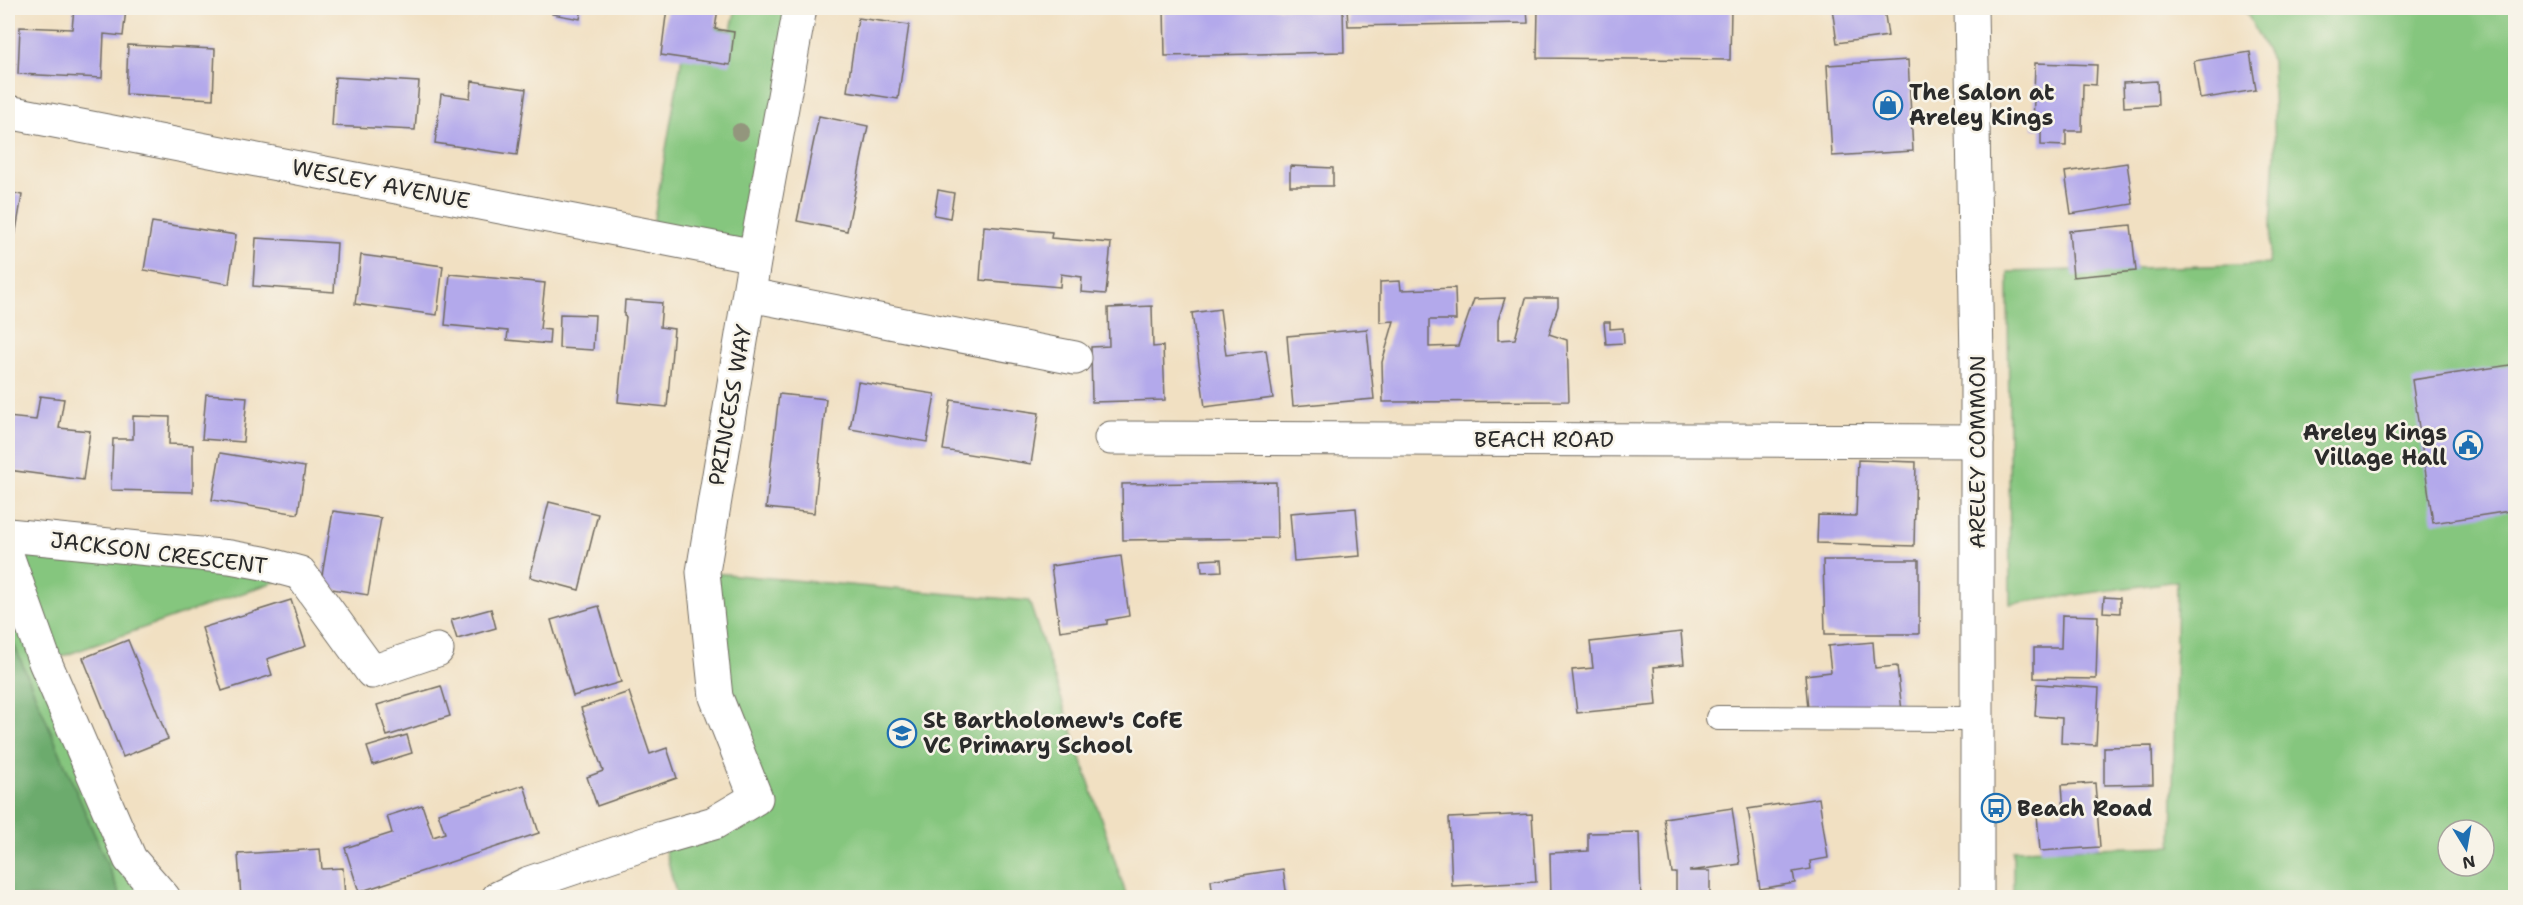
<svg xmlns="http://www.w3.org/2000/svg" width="2523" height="905" font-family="'Shantell Sans',sans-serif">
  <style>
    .green { fill: #85c67e; stroke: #587854; stroke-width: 1.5; fill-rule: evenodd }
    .forest { fill: #6cab6d; stroke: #4c6b4c; stroke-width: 1.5 }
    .building { fill: #b3a9eb }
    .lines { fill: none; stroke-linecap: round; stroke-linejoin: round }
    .lane-casing { stroke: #706a60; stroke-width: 26 }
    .street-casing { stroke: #706a60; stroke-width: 35 }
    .secondary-casing { stroke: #706a60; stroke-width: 35 }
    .lane { stroke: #fff; stroke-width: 24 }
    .street { stroke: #fff; stroke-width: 33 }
    .secondary { stroke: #fff; stroke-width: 33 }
    .tree { fill: #93967d }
    .labels { text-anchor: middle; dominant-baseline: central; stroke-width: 5; stroke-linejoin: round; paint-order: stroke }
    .poi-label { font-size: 22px; font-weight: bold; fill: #2b2b2b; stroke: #f7f3e8; text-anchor: start }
    .street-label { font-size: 22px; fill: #2b2b2b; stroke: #f7f3e8 }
  </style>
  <rect width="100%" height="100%" fill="#f7f3e8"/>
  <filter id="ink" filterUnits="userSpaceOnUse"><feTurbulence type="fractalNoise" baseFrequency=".0167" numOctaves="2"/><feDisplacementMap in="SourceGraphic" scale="12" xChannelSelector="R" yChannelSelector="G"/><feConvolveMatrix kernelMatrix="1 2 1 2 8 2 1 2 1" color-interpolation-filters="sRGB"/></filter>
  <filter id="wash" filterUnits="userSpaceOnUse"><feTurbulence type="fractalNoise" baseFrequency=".008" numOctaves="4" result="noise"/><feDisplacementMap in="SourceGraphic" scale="24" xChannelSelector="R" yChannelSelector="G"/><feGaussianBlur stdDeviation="1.35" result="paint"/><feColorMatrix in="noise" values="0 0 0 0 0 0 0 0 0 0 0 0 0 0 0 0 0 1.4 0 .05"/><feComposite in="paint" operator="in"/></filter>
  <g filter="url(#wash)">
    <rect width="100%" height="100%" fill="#f1e0c2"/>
    <g class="green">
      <polygon points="736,8 800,8 755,256 651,236 688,22 731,30"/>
      <path d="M2244,8H2515V897H2013V850L2172,846L2177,581L2010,604L2008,272L2269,264L2275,152L2272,61ZM2448,830H2484V866H2448Z"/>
      <polygon points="8,535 300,573 46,662 164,897 8,897"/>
      <polygon points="703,572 1029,601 1127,897 677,897 662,838 756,798"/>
    </g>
    <polygon class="forest" points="8,630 121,897 8,897"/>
    <g id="blocks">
      <g class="building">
        <polygon points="74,8 126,9 123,36 104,34 102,78 18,74 20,27 72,29"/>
        <polygon points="553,8 582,8 580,19 552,14"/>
        <polygon points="667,8 718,8 715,29 734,32 730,65 661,55"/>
        <polygon points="1164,8 1343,8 1344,52 1165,56"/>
        <polygon points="1347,8 1527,8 1528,23 1348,26"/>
        <polygon points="1538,8 1731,8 1730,60 1537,58"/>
        <polygon points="1832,8 1884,8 1888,36 1837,43"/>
        <polygon points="858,18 909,25 898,99 847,91"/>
        <polygon points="128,45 215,49 213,99 126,94"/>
        <polygon points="2250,52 2256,90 2200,99 2194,61"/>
        <polygon points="1908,60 1913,151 1832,156 1827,65"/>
        <polygon points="2035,63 2097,65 2096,85 2083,84 2082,131 2066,131 2066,146 2041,145 2041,129 2033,129"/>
        <polygon points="335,77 419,82 415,130 332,126"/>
        <polygon points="472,81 526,89 517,155 435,143 441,94 470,98"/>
        <polygon points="2157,81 2158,105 2124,107 2123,83"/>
        <polygon points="819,116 868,126 847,231 797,221"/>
        <polygon points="2127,163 2133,204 2071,214 2065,172"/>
        <polygon points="1290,166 1333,168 1333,186 1290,186"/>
        <polygon points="938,190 954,193 950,218 934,215"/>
        <polygon points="8,192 22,195 14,243 8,242"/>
        <polygon points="152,222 236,235 229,284 144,270"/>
        <polygon points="2131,225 2136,271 2073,277 2069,231"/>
        <polygon points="984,226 1052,232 1051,238 1111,243 1106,294 1081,292 1082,277 1061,274 1060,287 980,280"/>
        <polygon points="256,238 337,243 334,292 253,286"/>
        <polygon points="361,255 443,266 437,315 355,304"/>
        <polygon points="450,274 545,283 540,329 550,330 549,344 507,340 508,331 445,325"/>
        <polygon points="1400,281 1401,290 1455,288 1456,320 1429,320 1429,347 1458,346 1474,299 1505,298 1498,320 1498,340 1515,339 1526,298 1558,298 1558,306 1549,334 1567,340 1569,401 1383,402 1382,362 1394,321 1380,322 1380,282"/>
        <polygon points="625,300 662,303 660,327 674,329 667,407 618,402 626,317 624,316"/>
        <polygon points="1152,306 1153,347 1163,346 1165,400 1092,402 1091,347 1109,346 1108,308"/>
        <polygon points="1220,309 1226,355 1266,350 1273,398 1205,407 1192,313"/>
        <polygon points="560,314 595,315 593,350 559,348"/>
        <polygon points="1604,322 1610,322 1610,329 1623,328 1624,343 1606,344"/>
        <polygon points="1367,329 1374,399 1293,406 1287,336"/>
        <polygon points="2516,364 2516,510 2433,523 2412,380"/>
        <polygon points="858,382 935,394 927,442 850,429"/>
        <polygon points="206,394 247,397 243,442 202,439"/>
        <polygon points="779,394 826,399 814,513 766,508"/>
        <polygon points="40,396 64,399 59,428 90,431 83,480 8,470 8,417 36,420"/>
        <polygon points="951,400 1039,413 1031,464 943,450"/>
        <polygon points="133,416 170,417 169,444 193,445 193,492 111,490 113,439 133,439"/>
        <polygon points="220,453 305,467 298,514 212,500"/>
        <polygon points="1858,460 1916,462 1914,546 1817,543 1818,515 1856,516"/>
        <polygon points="1276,482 1277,538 1123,540 1122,484"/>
        <polygon points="549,502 598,514 579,590 530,577"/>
        <polygon points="1356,508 1360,556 1294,561 1290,513"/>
        <polygon points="333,511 381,518 368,595 320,587"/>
        <polygon points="1121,556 1129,616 1107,620 1107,624 1060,631 1051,566"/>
        <polygon points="1221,559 1222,571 1202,572 1201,560"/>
        <polygon points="1823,560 1919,560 1919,634 1825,634"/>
        <polygon points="2104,597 2120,598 2120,613 2103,612"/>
        <polygon points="291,600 306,646 267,659 272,675 222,691 202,628"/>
        <polygon points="599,606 621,682 573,696 551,620"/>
        <polygon points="491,609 496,628 457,639 451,620"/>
        <polygon points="2062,615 2098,616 2096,679 2034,678 2034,648 2061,648"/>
        <polygon points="1681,632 1684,664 1654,667 1657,705 1577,713 1572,670 1593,668 1590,642"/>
        <polygon points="128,640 168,739 123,757 83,658"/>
        <polygon points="1873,642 1875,668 1897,666 1902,711 1809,720 1805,675 1831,672 1828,646"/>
        <polygon points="2037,684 2099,688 2096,745 2061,743 2062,718 2035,716"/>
        <polygon points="441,686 450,716 387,736 377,705"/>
        <polygon points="629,692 650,754 667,748 677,778 597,806 587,777 603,771 581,708"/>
        <polygon points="407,735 412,753 373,765 367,747"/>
        <polygon points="2152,746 2153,784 2104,785 2104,747"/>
        <polygon points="2095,783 2100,847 2040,851 2037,814 2064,812 2062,785"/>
        <polygon points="524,785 539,833 359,892 345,848 392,833 387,816 422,805 433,837 445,833 438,813"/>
        <polygon points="1819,798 1828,858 1810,861 1811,869 1793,872 1795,883 1760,889 1748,809"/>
        <polygon points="1732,808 1740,864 1689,871 1710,871 1710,898 1676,898 1676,873 1672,873 1664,818"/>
        <polygon points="1532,814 1536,882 1452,886 1449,818"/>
        <polygon points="1639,832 1641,898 1551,898 1550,853 1588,851 1588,833"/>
        <polygon points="320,849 322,869 343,868 345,898 241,898 238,854"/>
        <polygon points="1283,869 1287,898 1213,898 1211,880"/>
      </g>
    </g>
  </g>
  <g filter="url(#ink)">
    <use href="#blocks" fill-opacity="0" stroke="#706a60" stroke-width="1.5"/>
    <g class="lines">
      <g class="lane-casing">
        <polyline id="lane" points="1718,718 1977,719"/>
      </g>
      <g class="street-casing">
        <g id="street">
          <polyline points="8,112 755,256"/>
          <polyline points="750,295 1075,358"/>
          <polyline points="1111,438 1977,441"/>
          <polyline points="8,535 230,557 263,563 300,573 372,672 437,650"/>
          <polyline points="8,558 45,662 130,859 164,898"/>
          <polyline points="498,898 529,883 662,838 714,823 756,798 716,697 703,572 755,256 800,8"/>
        </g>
      </g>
      <g class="secondary-casing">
        <polyline id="secondary" points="1971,8 1977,362 1977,898"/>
      </g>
      <use href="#lane" class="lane"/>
      <use href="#street" class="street"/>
      <use href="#secondary" class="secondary"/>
    </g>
    <circle class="tree" cx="740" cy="132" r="9"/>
  </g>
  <defs>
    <g id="shop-ring" transform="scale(1.5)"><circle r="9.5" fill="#f7f3e8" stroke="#1f6fb2" stroke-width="1.5"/><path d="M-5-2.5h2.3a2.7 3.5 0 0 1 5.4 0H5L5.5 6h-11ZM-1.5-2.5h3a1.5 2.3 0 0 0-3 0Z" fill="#1f6fb2"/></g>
    <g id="civic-ring" transform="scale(1.5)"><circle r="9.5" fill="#f7f3e8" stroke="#1f6fb2" stroke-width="1.5"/><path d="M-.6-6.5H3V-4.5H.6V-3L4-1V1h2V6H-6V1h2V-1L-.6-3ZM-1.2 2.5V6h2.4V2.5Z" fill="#1f6fb2"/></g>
    <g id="school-ring" transform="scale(1.5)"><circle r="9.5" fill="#f7f3e8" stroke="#1f6fb2" stroke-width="1.5"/><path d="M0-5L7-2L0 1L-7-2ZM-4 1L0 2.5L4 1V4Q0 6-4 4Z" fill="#1f6fb2"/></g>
    <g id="bus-ring" transform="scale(1.5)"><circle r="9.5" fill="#f7f3e8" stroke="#1f6fb2" stroke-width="1.5"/><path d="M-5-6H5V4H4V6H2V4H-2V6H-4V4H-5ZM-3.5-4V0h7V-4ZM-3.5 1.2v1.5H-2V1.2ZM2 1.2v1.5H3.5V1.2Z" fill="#1f6fb2"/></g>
  </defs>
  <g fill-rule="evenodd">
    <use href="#shop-ring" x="1888" y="105"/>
    <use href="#civic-ring" x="2468" y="445"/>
    <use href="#school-ring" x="902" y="733"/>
    <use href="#bus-ring" x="1996" y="808"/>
  </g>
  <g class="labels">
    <g class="poi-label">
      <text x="1909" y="92">The Salon at<tspan x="1909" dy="25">Areley Kings</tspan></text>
      <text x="2447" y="432" text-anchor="end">Areley Kings<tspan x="2447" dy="25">Village Hall</tspan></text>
      <text x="923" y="720">St Bartholomew's CofE<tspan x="923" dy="25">VC Primary School</tspan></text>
      <text x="2017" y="808">Beach Road</text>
    </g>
    <g class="street-label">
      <text transform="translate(381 184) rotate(11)">WESLEY AVENUE</text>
      <text transform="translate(730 405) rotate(-80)">PRINCESS WAY</text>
      <text x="1544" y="439">BEACH ROAD</text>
      <text transform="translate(1977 452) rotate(-90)">ARELEY COMMON</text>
      <text transform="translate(159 553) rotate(7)">JACKSON CRESCENT</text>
    </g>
  </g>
  <rect width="2523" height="905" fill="none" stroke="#f7f3e8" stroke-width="30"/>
  <g transform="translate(2466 848) rotate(169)"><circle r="28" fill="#f7f3e8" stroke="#a5a39c" stroke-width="1.5"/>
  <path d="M0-4.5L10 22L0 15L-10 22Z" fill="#1f6fb2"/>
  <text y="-9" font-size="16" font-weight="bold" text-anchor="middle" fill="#2b2b2b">N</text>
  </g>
</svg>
